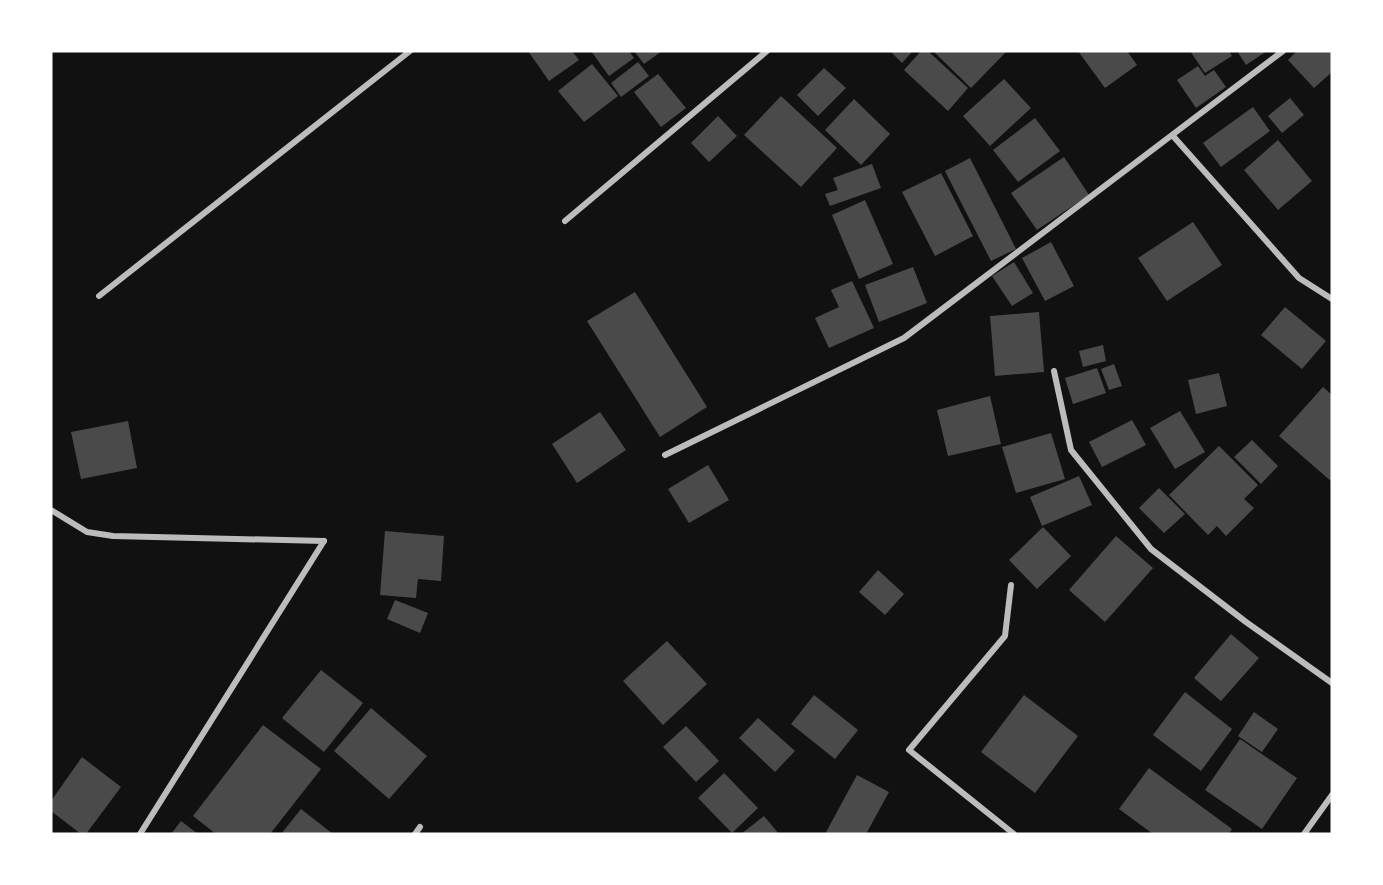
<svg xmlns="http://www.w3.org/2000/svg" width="1383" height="885" font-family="'Public Sans',sans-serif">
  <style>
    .building { fill: #4a4a4a }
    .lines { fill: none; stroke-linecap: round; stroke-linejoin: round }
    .minor { stroke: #bcbcbc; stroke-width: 6 }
  </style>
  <rect width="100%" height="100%" fill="#111"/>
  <g class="building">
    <polygon points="528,51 572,51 579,60 549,81"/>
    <polygon points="591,51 629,51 634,58 609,76"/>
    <polygon points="634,51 662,51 644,64"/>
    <polygon points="890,51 913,51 902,63"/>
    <polygon points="921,51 928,51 968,88 948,111 904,70"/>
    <polygon points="933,51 1007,51 971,88"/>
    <polygon points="1078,51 1127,51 1137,65 1105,88"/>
    <polygon points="1190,51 1229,51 1232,56 1205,73"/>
    <polygon points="1237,51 1267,51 1246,65"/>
    <polygon points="1297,51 1332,51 1332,72 1314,88 1288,60"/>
    <polygon points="638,62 649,76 621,97 611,83"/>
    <polygon points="592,64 618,96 584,122 558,91"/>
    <polygon points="1198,66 1205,76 1214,70 1226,87 1196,108 1177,80"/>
    <polygon points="824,68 846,88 818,116 797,95"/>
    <polygon points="658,74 686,108 661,127 634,92"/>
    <polygon points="1004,79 1031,108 990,146 963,116"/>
    <polygon points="781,96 837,148 801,187 744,135"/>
    <polygon points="1290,98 1304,115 1282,133 1268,116"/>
    <polygon points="854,99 890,134 861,165 825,130"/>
    <polygon points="1253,107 1270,131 1221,167 1203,143"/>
    <polygon points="718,116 737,136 709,162 691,143"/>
    <polygon points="1035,118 1060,151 1018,182 993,150"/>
    <polygon points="1278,140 1312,181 1278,210 1244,170"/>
    <polygon points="1064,157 1089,195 1037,230 1011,193"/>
    <polygon points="970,158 1016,249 991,261 945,171"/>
    <polygon points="872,164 881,188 830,206 825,194 838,190 833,178"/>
    <polygon points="941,173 973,236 935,256 902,192"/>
    <polygon points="865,200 893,264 859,279 832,215"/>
    <polygon points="1193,222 1222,265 1167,301 1138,258"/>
    <polygon points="1051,242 1074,286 1045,301 1022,258"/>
    <polygon points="1014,262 1033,293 1012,306 992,276"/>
    <polygon points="913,267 927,303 879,322 865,285"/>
    <polygon points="852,281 874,328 829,348 815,318 839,307 831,290"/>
    <polygon points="635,292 707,407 660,437 587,321"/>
    <polygon points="1285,307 1326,341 1302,369 1261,335"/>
    <polygon points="1039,312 1044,372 995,376 990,316"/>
    <polygon points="1103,345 1106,361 1083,367 1079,351"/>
    <polygon points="1114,364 1122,386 1109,390 1101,369"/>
    <polygon points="1097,368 1106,393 1073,404 1065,378"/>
    <polygon points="1219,373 1227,406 1196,414 1188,380"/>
    <polygon points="1323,387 1332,395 1332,482 1279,436"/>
    <polygon points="990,396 1001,444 948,456 937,410"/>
    <polygon points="1180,411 1205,452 1175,469 1150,428"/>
    <polygon points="600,412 626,450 577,483 552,444"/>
    <polygon points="1132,420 1146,445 1102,467 1089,442"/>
    <polygon points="128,421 137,468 81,479 71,432"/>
    <polygon points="1051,433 1065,479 1016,493 1002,447"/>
    <polygon points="1252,440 1278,466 1261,484 1234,457"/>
    <polygon points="1219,446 1258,485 1244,499 1254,508 1226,536 1217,526 1208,535 1169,495"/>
    <polygon points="708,465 729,500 689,523 668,489"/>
    <polygon points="1079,476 1092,505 1042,526 1030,497"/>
    <polygon points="1159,488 1185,514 1164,533 1139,508"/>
    <polygon points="1043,527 1071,556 1037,589 1009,560"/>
    <polygon points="385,531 444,536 441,581 418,579 416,598 380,595"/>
    <polygon points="1116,536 1153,568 1105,622 1069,590"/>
    <polygon points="878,570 904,594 885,615 859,592"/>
    <polygon points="395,600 428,613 420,633 387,619"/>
    <polygon points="1231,634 1259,658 1221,701 1194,678"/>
    <polygon points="667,641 707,684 663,725 623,681"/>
    <polygon points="321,670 363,703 324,752 282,718"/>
    <polygon points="1185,692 1232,729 1201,771 1153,735"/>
    <polygon points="814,695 858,730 835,759 791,724"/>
    <polygon points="1024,695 1078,736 1035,793 981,752"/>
    <polygon points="371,708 427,756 389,799 334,751"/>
    <polygon points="1254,712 1278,729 1262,752 1238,736"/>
    <polygon points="758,718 795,751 775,772 739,738"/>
    <polygon points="263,725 321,769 270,834 216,834 193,816"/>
    <polygon points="686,726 719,761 696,782 663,747"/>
    <polygon points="1240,739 1297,778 1262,829 1205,790"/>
    <polygon points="82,757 121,787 86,834 81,834 51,811 51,801"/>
    <polygon points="1149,768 1232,829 1229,834 1153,834 1119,809"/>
    <polygon points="724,773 758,808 732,833 698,798"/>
    <polygon points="857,775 889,792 866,834 825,834"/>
    <polygon points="301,809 333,834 281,834"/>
    <polygon points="764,816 779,834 741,834"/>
    <polygon points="181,821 198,834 171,834"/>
  </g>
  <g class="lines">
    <g class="minor">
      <polyline points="1173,136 1299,278 1332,299"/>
      <polyline points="565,221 767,51"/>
      <polyline points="99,296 410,51"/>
      <polyline points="1054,371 1071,450 1151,549 1246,622 1332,683"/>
      <polyline points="665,455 904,338 1283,51"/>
      <polyline points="51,510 87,532 113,536 324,541"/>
      <polyline points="1011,585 1005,636 909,750 1014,834"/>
      <polyline points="140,834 324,541"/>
      <polyline points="415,834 420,827"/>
      <polyline points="1304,834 1332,795"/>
    </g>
  </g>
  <rect width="1383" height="885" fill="none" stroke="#ffffff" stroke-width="105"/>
</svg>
